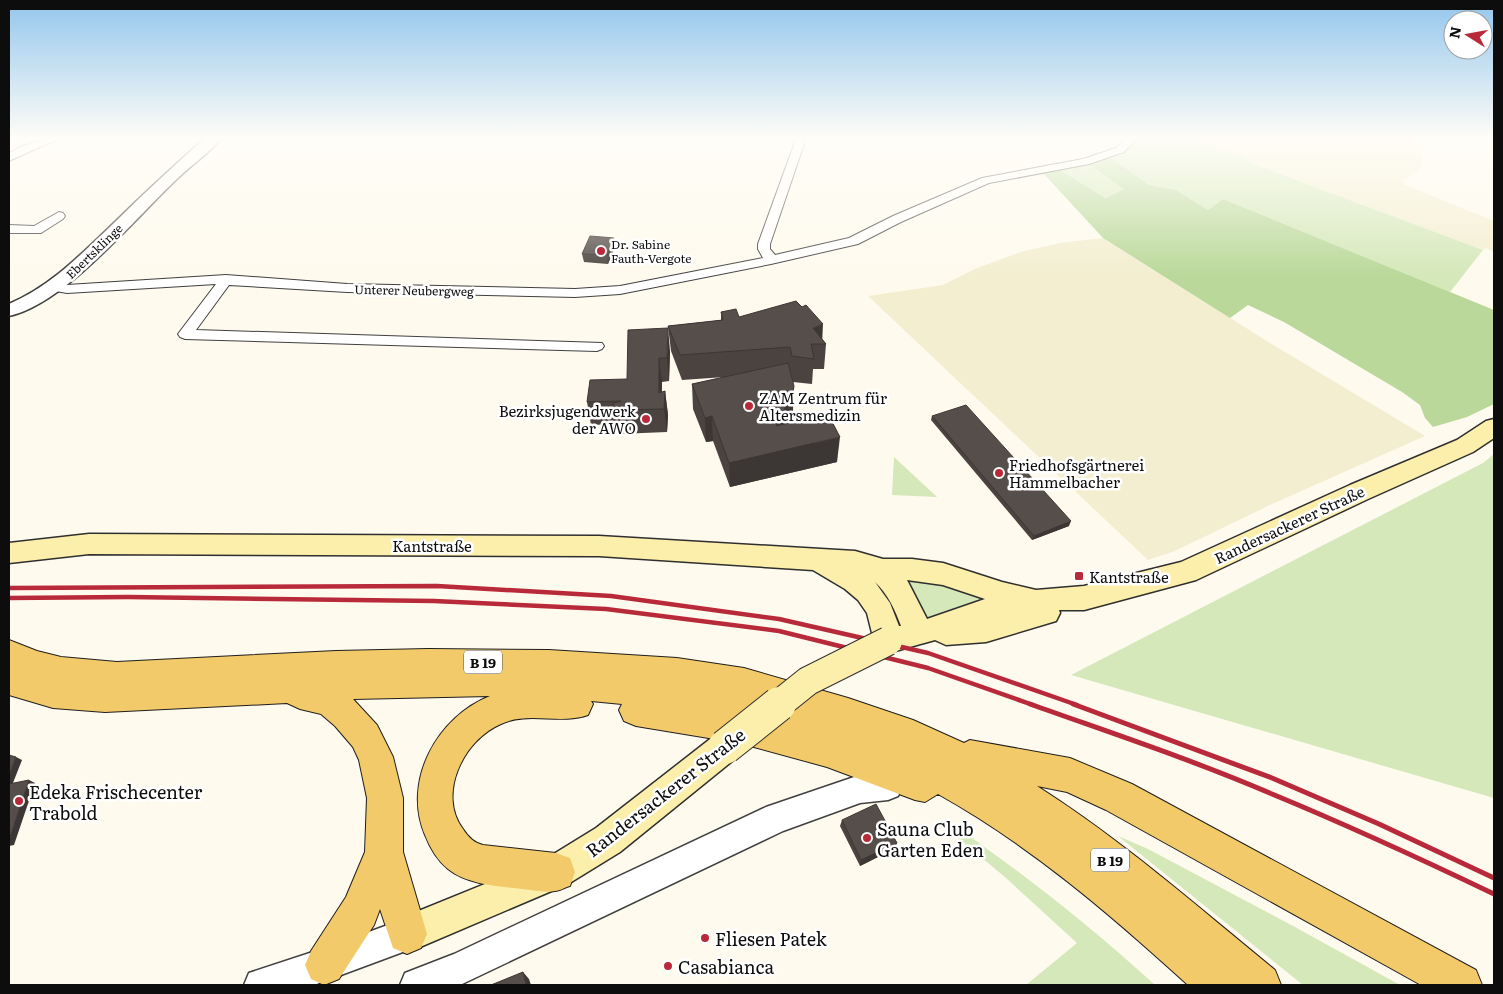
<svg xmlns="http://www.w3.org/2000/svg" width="1503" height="994" font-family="Literata,serif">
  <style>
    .farmland { fill: #f3eed0 }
    .green { fill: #d4e8b9 }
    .forest { fill: #b9d899 }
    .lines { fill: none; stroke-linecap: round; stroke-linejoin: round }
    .minor-casing { stroke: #404040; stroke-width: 2 }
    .tertiary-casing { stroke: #404040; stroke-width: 3 }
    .secondary-casing { stroke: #2f2f2f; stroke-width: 3 }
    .primary-casing { stroke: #1e1e1e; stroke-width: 2 }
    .minor { fill: #fff; fill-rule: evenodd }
    .tertiary { fill: #fff; fill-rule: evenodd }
    .secondary { fill: #fcefac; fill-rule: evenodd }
    .primary { fill: #f3ca6a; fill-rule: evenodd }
    .rail-far1 { stroke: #b82a39; stroke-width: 4.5 }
    .rail { stroke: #b82a39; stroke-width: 5 }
    .secondary-bridge-far1-casing { stroke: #2f2f2f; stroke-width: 30; stroke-linecap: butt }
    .secondary-bridge-casing { stroke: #2f2f2f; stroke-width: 36; stroke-linecap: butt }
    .secondary-bridge-far1 { stroke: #fcefac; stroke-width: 28 }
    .secondary-bridge { stroke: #fcefac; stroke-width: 34 }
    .wall { fill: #4a4340 }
    .shaded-wall { fill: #3c3734 }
    .building { fill: #564e4a; stroke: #3c3734 }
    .poi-dot { fill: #b82a39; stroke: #fff; stroke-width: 2 }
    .labels { text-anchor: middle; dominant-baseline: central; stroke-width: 5; stroke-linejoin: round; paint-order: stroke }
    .far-poi-label { font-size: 12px; fill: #0d0d0d; stroke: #fff; text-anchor: start }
    .far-street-label { font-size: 12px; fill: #0d0d0d; stroke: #fff }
    .shield { fill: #fff; stroke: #565656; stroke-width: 1 }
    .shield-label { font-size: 14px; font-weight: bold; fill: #0d0d0d }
    .poi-label { font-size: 15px; fill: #0d0d0d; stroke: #fff; text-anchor: start }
    .street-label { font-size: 15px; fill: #0d0d0d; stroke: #fff }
    .near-poi-label { font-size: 18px; fill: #0d0d0d; stroke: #fff; text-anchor: start }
    .near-street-label { font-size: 18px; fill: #0d0d0d; stroke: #fff }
  </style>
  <rect width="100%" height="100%" fill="#fefaee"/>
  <g class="farmland">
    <polygon points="1187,138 1421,138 1423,159 1418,172 1402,180 1405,185 1494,221 1494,252 1486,248 1483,250 1253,164 1245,157"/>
    <polygon points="1103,238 1270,343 1425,436 1270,505 1175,551 1148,560 868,296 943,285 977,268 1021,252 1059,243"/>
  </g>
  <g class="green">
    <polygon points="1132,138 1187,138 1245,157 1253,164 1483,250 1450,292 1223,199 1208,210 1176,190 1149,185 1109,155"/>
    <polygon points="1085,162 1124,189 1104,198 1057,168"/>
    <polygon points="1494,454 1494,798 1071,675 1483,463"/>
    <polygon points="894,457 937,497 892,495"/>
    <polygon points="913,575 990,600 925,620 901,576"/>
    <path d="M938,821C955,823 980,844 994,854C1051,895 1103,938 1155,985H1026L1077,943L1006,878Z"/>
    <polygon points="1118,836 1148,849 1295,927 1400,985 1303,985"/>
  </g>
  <polygon class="forest" points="1108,155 1149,185 1176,190 1208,210 1223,199 1494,310 1494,404 1467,417 1433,427 1425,418 1420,405 1402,392 1284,322 1248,305 1230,318 1103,238 1044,174 1033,176 1029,172 1057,168 1105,198 1124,189 1085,162"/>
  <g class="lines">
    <g class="minor-casing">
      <g id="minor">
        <polygon points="44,138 60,138 9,161 9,153 18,148"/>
        <polygon points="1126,138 1137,138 1124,152 1089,164 989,183 901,222 858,244 771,264 620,294 575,297 347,292 229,285 196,330 602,343 604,346 602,349 597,351 185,339 180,337 178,334 216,284 67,293 50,290 48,287 55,283 67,285 226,275 347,284 575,289 620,286 763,258 758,249 758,244 796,139 804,139 805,141 770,244 770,249 775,255 849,238 893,216 982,178 1083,159 1116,148"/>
        <polygon points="59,212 63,213 65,216 63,219 41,233 9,233 9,225 34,226"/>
      </g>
    </g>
    <g class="tertiary-casing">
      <g id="tertiary">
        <path d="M205,138H221C210,153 192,164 179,177C136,217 65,304 9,316V304C53,285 82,253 116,221C145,192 175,165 205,138Z"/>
        <polygon points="888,772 898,776 903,786 898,796 888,800 860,803 783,831 460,985 400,985 405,973 454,954 766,807 860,775"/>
        <polygon points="407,918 419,922 423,934 419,946 314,985 244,985 249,973 325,948"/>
      </g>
    </g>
    <g class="secondary-casing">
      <g id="secondary">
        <path d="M1494,419V438L1473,452L1368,499L1196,580L1084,610H1059L1060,613L1056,621L986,642L946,645L935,640L888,653L878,650L874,641L867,613L858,600L845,589L813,570L599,556L89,554L9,563V543L89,534L599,536L855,551L883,559H912L943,563L1002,582L1036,590L1084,586L1181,562L1350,485L1457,440L1486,421ZM907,580L943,585L985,599L927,619ZM875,582C888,594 895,610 901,626H899L890,603Z"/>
        <polygon points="725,732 736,736 741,747 736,758 620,852 568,884 420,947 407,952 394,947 389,934 394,921 544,860 596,828 714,736"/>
      </g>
    </g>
    <g class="primary-casing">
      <path id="primary" d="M9,640L37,651L61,657L117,662L336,651L428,649L549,650L677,658L744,668L848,698L913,720L964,743L970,740L1070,758L1132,784L1476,970L1482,985H1421L1106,810L1067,792L1037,786C1122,840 1198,907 1275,970L1281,985H1188C1110,914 1031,846 938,794L925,802L915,800L827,767L739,743L636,726L624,721L619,710L622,704L591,701L593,704L588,715C560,725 528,711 501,724C463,740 437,795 463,829C468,837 474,843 483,845L556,853L570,858L575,872L570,886C565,887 560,891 555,891C543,893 527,889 514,888C493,886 465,883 448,869C438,861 430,848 425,835C402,781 437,717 490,696L353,699L377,725L393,757L403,798V852L427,934L421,948L407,954L393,948L380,909L374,925L339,979L324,985L311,979L305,965L311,951L346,897L365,852L367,798L359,760L353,747L335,726L321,714L300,709L287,703L105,712L53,708L9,695Z"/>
    </g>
    <use href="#minor" class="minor"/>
    <use href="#tertiary" class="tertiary"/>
    <use href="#secondary" class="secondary"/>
    <use href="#primary" class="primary"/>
    <g class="rail-far1">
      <polyline points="9,588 437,586 611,596 779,619 928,653 1077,705"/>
      <polyline points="9,598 128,597 434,601 606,609 779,631 928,668 1033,705"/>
    </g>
    <g class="rail">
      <path d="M1030,704C1111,733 1193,760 1272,794C1347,825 1421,859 1494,894"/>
      <polyline points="1073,704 1272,778 1379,824 1494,878"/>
    </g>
    <g class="secondary-bridge-far1-casing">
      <polyline id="secondary-bridge-far1" points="778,705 808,681 888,641"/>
    </g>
    <g class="secondary-bridge-casing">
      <polyline id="secondary-bridge" points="725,747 779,704"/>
    </g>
    <use href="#secondary-bridge-far1" class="secondary-bridge-far1"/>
    <use href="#secondary-bridge" class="secondary-bridge"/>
  </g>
  <g class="wall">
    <polygon points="615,247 608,264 584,262 582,254"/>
    <polygon points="721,312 739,317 822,339 826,344 824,369 813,369 812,384 793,382 793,410 792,417 789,423 837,462 730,487 713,441 706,442 693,409 692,384 725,377 682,380 671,351 668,326 721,320"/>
    <polygon points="670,351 669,381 662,382 662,392 665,391 668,415 667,432 618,434 617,424 591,425 587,402 627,379"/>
    <polygon points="932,416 1069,526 1032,540 931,420"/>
    <polygon points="842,820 897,843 894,849 860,866 840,826"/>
  </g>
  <g class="shaded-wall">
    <polygon points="614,238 615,247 608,264 607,255"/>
    <polygon points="823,324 822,344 813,328"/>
    <polygon points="668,328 670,351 669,381 667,358"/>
    <polygon points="659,358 662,382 661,409 659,393"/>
    <polygon points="794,386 793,410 792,417 775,451 776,426"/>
    <polygon points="665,391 668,415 667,432 664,409"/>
    <polygon points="712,416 713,441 706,442 705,418"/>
    <polygon points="840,437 837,462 730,487 729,463"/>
    <polygon points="1071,521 1069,526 1032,540 1034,536"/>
    <polygon points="16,757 22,760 11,788 9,787 9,776"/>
    <polygon points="29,780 35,783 14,845 9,846 9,840"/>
    <polygon points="897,843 894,849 860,866 861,860"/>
    <polygon points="523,972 529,979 531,985 526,985"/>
  </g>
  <g class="building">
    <polygon points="590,236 614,238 607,255 582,254"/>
    <polygon points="796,301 802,307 806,305 823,324 813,328 826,344 811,344 814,359 792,356 790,347 680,355 668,326 723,320 721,312 736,309 739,317"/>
    <polygon points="668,328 667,358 659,358 659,393 665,391 664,409 614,410 613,403 621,401 587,402 590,380 627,379 628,330"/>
    <polygon points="788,363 794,386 793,392 776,426 828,414 840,437 729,463 712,416 705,418 692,384"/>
    <polygon points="966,405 1071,521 1034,536 932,416"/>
    <polygon points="9,755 16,757 9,776"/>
    <polygon points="29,780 9,840 9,784"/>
    <polygon points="876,804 897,843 861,860 842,820"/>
    <polygon points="523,972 526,985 491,985"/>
  </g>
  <linearGradient id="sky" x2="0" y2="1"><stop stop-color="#93c6ed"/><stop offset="0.5" stop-color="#fffdf7"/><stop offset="1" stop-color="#fffdf7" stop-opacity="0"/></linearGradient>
  <rect width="1503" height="277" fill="url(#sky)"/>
  <g class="poi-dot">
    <circle cx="601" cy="251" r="5"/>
    <circle cx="749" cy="406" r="5"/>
    <circle cx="646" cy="419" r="5"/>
    <circle cx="999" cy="473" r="5"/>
    <rect x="1074" y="571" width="10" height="10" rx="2.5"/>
    <circle cx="19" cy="801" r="5"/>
    <circle cx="867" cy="838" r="5"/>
    <circle cx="705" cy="938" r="5"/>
    <circle cx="668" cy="966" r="5"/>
  </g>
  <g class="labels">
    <g class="far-poi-label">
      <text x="611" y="244">Dr. Sabine<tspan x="611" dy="14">Fauth-Vergote</tspan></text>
    </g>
    <g class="far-street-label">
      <text transform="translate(94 251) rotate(-44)">Ebertsklinge</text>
      <text transform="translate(414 290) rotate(1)">Unterer Neubergweg</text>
    </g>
    <g class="shield">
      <rect x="464" y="650.5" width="38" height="23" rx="4"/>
      <rect x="1091" y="848.5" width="38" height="23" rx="4"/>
    </g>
    <g class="shield-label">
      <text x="483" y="662">B 19</text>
      <text x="1110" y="860">B 19</text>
    </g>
    <g class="poi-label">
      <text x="759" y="397">ZAM Zentrum für<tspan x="759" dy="17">Altersmedizin</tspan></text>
      <text x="636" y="410" text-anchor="end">Bezirksjugendwerk<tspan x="636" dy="17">der AWO</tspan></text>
      <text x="1009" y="464">Friedhofsgärtnerei<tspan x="1009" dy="17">Hammelbacher</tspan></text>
      <text x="1089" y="576">Kantstraße</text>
    </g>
    <g class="street-label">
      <text transform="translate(1289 524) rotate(-25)">Randersackerer Straße</text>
      <text x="432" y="545">Kantstraße</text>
    </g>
    <g class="near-poi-label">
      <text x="29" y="791">Edeka Frischecenter<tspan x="29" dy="21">Trabold</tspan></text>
      <text x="877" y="828">Sauna Club<tspan x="877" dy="21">Garten Eden</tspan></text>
      <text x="715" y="938">Fliesen Patek</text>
      <text x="678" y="966">Casabianca</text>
    </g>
    <g class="near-street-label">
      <text transform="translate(665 792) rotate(-38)">Randersackerer Straße</text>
    </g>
  </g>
  <rect width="1503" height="994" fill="none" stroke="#0d0d0d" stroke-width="20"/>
  <g transform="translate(1468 35) rotate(281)"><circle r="24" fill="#ffffff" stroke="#9e9e9e"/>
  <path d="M0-4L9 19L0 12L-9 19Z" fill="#b82a39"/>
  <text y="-8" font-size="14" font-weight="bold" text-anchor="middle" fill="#0d0d0d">N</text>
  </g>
</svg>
